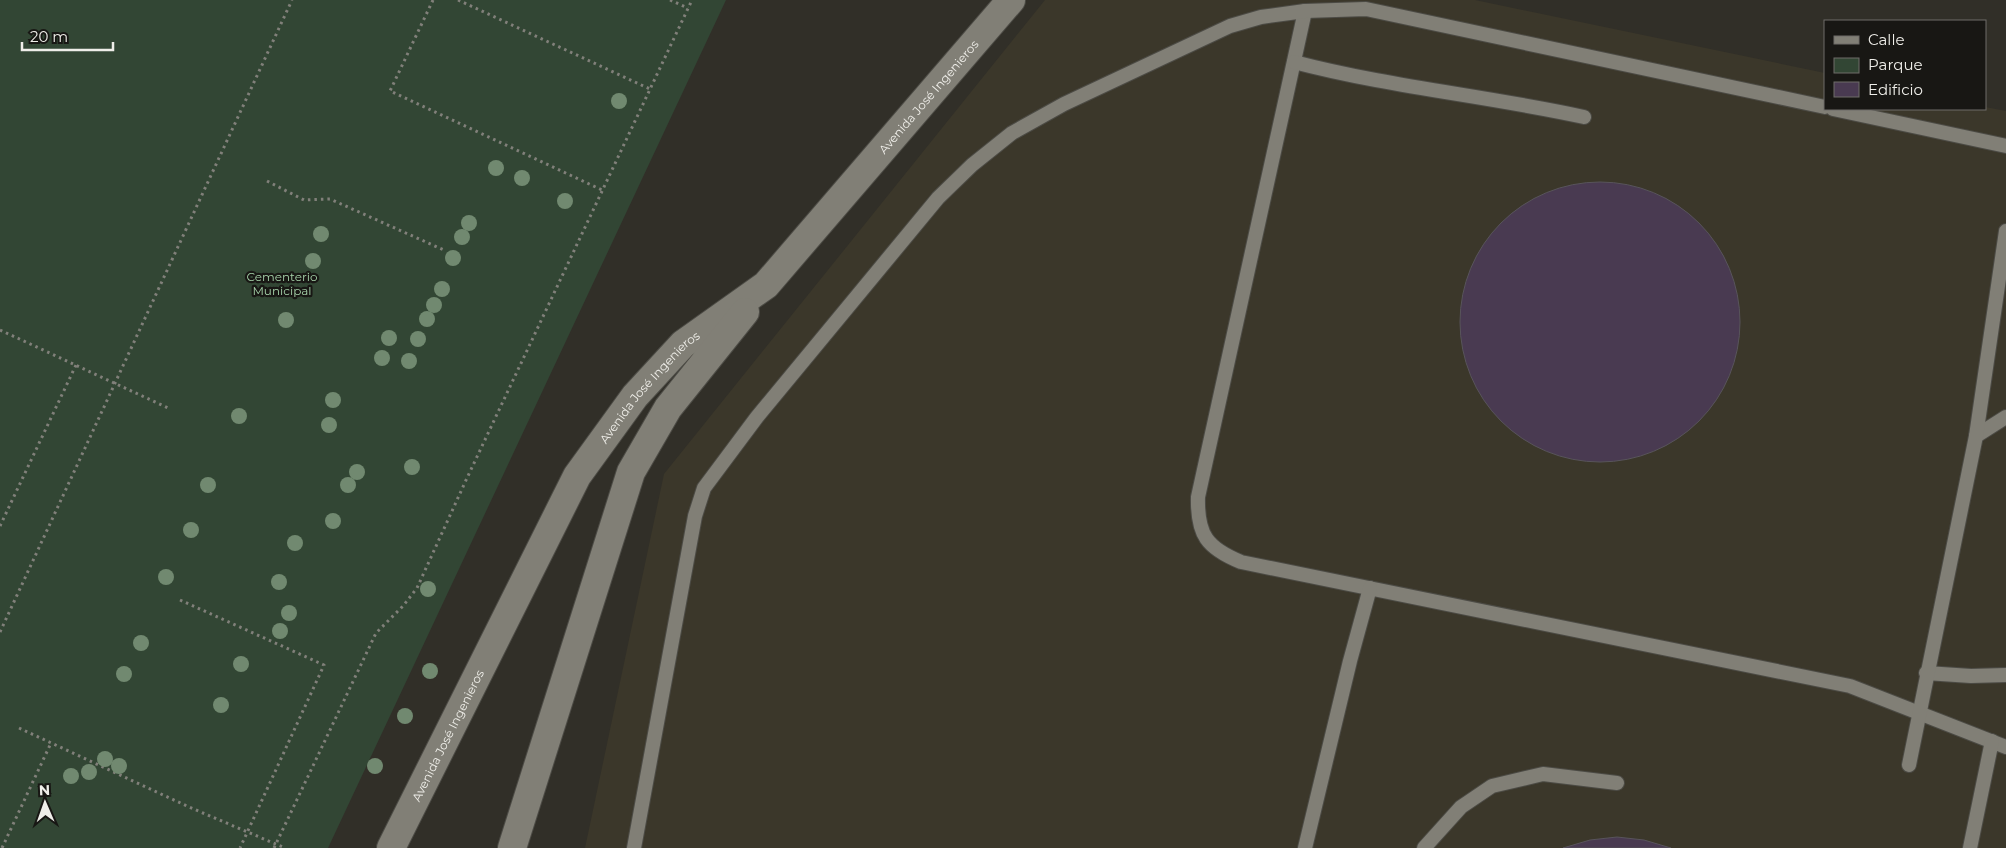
<svg xmlns="http://www.w3.org/2000/svg" width="2006" height="848" font-family="Montserrat,sans-serif">
  <style>
    .built { fill: #3b372a }
    .green { fill: #324634 }
    .building { fill: #493a51; stroke: #58545b }
    .lines { fill: none; stroke-linecap: round; stroke-linejoin: round }
    .lane-casing { stroke: #4c4b45; stroke-width: 16 }
    .street-casing { stroke: #4c4b45; stroke-width: 30 }
    .path { stroke: #81807a; stroke-width: 3; stroke-dasharray: 2.5 4; stroke-linecap: butt }
    .lane { stroke: #817f76; stroke-width: 14 }
    .street { stroke: #817f76; stroke-width: 28 }
    .tree { fill: #718970 }
    .labels { text-anchor: middle; dominant-baseline: central; stroke-width: 4.5; stroke-linejoin: round; paint-order: stroke }
    .street-label { font-size: 12px; fill: #efeee9; stroke: #181714 }
    .park-label { font-size: 12px; fill: #a6d3aa; stroke: #181714 }
  </style>
  <rect width="100%" height="100%" fill="#312f28"/>
  <polygon class="built" points="1045,0 1475,0 1825,73 1825,109 1985,109 1985,107 2006,111 2006,848 585,848 664,474"/>
  <polygon class="green" points="0,0 726,0 328,848 0,848"/>
  <g class="building">
    <circle cx="1600" cy="322" r="140"/>
    <polygon points="1617,837 1644,840 1671,848 1563,848 1590,840"/>
  </g>
  <g class="lines">
    <g class="lane-casing">
      <g id="lane">
        <path d="M1305,11L1198,497C1197,535 1207,548 1241,562L1850,686L2006,747"/>
        <path d="M1294,62C1389,87 1488,96 1584,117"/>
        <polyline points="1833,109 2006,146"/>
        <polyline points="1976,436 2006,417"/>
        <polyline points="1926,673 1971,676 2006,675"/>
        <polyline points="1909,765 1976,436 2006,231"/>
        <polyline points="634,848 695,516 704,488 757,417 938,198 972,165 1012,133 1064,104 1230,26 1261,17 1305,11 1366,9 1825,107"/>
        <polyline points="1305,848 1350,661 1370,588"/>
        <polyline points="1424,848 1461,807 1492,786 1543,774 1617,783"/>
        <polyline points="1970,848 1992,741"/>
      </g>
    </g>
    <g class="street-casing">
      <g id="street">
        <path id="s1" d="M391,848L577,476L635,396L683,344L766,285L1011,0"/>
        <polyline points="512,848 631,472 668,408 745,312"/>
      </g>
    </g>
    <g class="path">
      <polyline points="433,0 390,91 602,190"/>
      <polyline points="458,0 650,89"/>
      <polyline points="670,0 688,8"/>
      <polyline points="267,181 304,200 330,199 446,251"/>
      <polyline points="0,330 168,408"/>
      <polyline points="0,526 76,365"/>
      <polyline points="180,600 324,665 240,848"/>
      <polyline points="0,632 292,0"/>
      <polyline points="19,728 189,807 285,848"/>
      <polyline points="2,848 51,743"/>
      <polyline points="274,848 376,633 403,606 417,588 467,478 692,0"/>
    </g>
    <use href="#lane" class="lane"/>
    <use href="#street" class="street"/>
  </g>
  <g class="tree">
    <circle cx="619" cy="101" r="8"/>
    <circle cx="496" cy="168" r="8"/>
    <circle cx="522" cy="178" r="8"/>
    <circle cx="565" cy="201" r="8"/>
    <circle cx="469" cy="223" r="8"/>
    <circle cx="321" cy="234" r="8"/>
    <circle cx="462" cy="237" r="8"/>
    <circle cx="453" cy="258" r="8"/>
    <circle cx="313" cy="261" r="8"/>
    <circle cx="442" cy="289" r="8"/>
    <circle cx="434" cy="305" r="8"/>
    <circle cx="427" cy="319" r="8"/>
    <circle cx="286" cy="320" r="8"/>
    <circle cx="389" cy="338" r="8"/>
    <circle cx="418" cy="339" r="8"/>
    <circle cx="382" cy="358" r="8"/>
    <circle cx="409" cy="361" r="8"/>
    <circle cx="333" cy="400" r="8"/>
    <circle cx="239" cy="416" r="8"/>
    <circle cx="329" cy="425" r="8"/>
    <circle cx="412" cy="467" r="8"/>
    <circle cx="357" cy="472" r="8"/>
    <circle cx="208" cy="485" r="8"/>
    <circle cx="348" cy="485" r="8"/>
    <circle cx="333" cy="521" r="8"/>
    <circle cx="191" cy="530" r="8"/>
    <circle cx="295" cy="543" r="8"/>
    <circle cx="166" cy="577" r="8"/>
    <circle cx="279" cy="582" r="8"/>
    <circle cx="428" cy="589" r="8"/>
    <circle cx="289" cy="613" r="8"/>
    <circle cx="280" cy="631" r="8"/>
    <circle cx="141" cy="643" r="8"/>
    <circle cx="241" cy="664" r="8"/>
    <circle cx="430" cy="671" r="8"/>
    <circle cx="124" cy="674" r="8"/>
    <circle cx="221" cy="705" r="8"/>
    <circle cx="405" cy="716" r="8"/>
    <circle cx="105" cy="759" r="8"/>
    <circle cx="119" cy="766" r="8"/>
    <circle cx="375" cy="766" r="8"/>
    <circle cx="89" cy="772" r="8"/>
    <circle cx="71" cy="776" r="8"/>
  </g>
  <g class="labels">
    <g class="street-label">
      <text stroke="none"><textPath href="#s1" startOffset="936">Avenida José Ingenieros</textPath></text>
      <text stroke="none"><textPath href="#s1" startOffset="531">Avenida José Ingenieros</textPath></text>
      <text stroke="none"><textPath href="#s1" startOffset="126">Avenida José Ingenieros</textPath></text>
    </g>
    <g class="park-label">
      <text x="282" y="276">Cementerio<tspan x="282" dy="14">Municipal</tspan></text>
    </g>
  </g>
  <rect x="1824" y="20" width="162" height="90" fill="#181714" stroke="#6e6d69"/>
  <rect x="1834" y="36" width="25" height="8" fill="#817f76" stroke="#6e6d69"/>
  <text x="1868" y="45" font-size="15" fill="#efeee9">Calle</text>
  <rect x="1834" y="58" width="25" height="15" fill="#324634" stroke="#6e6d69"/>
  <text x="1868" y="70" font-size="15" fill="#efeee9">Parque</text>
  <rect x="1834" y="82" width="25" height="15" fill="#493a51" stroke="#6e6d69"/>
  <text x="1868" y="95" font-size="15" fill="#efeee9">Edificio</text>
  <g transform="translate(45 803) rotate(358)" stroke="#181714" stroke-width="4" paint-order="stroke">
  <path d="M0-4L9 19L0 12L-9 19Z" fill="#efeee9"/>
  <text y="-8" font-size="14" font-weight="bold" text-anchor="middle" fill="#efeee9">N</text>
  </g>
  <path d="M22 42v8h91v-8" fill="none" stroke="#efeee9" stroke-width="2.5"/>
  <text x="30" y="42" font-size="15" fill="#efeee9" stroke="#181714" stroke-width="4" paint-order="stroke">20 m</text>
</svg>
